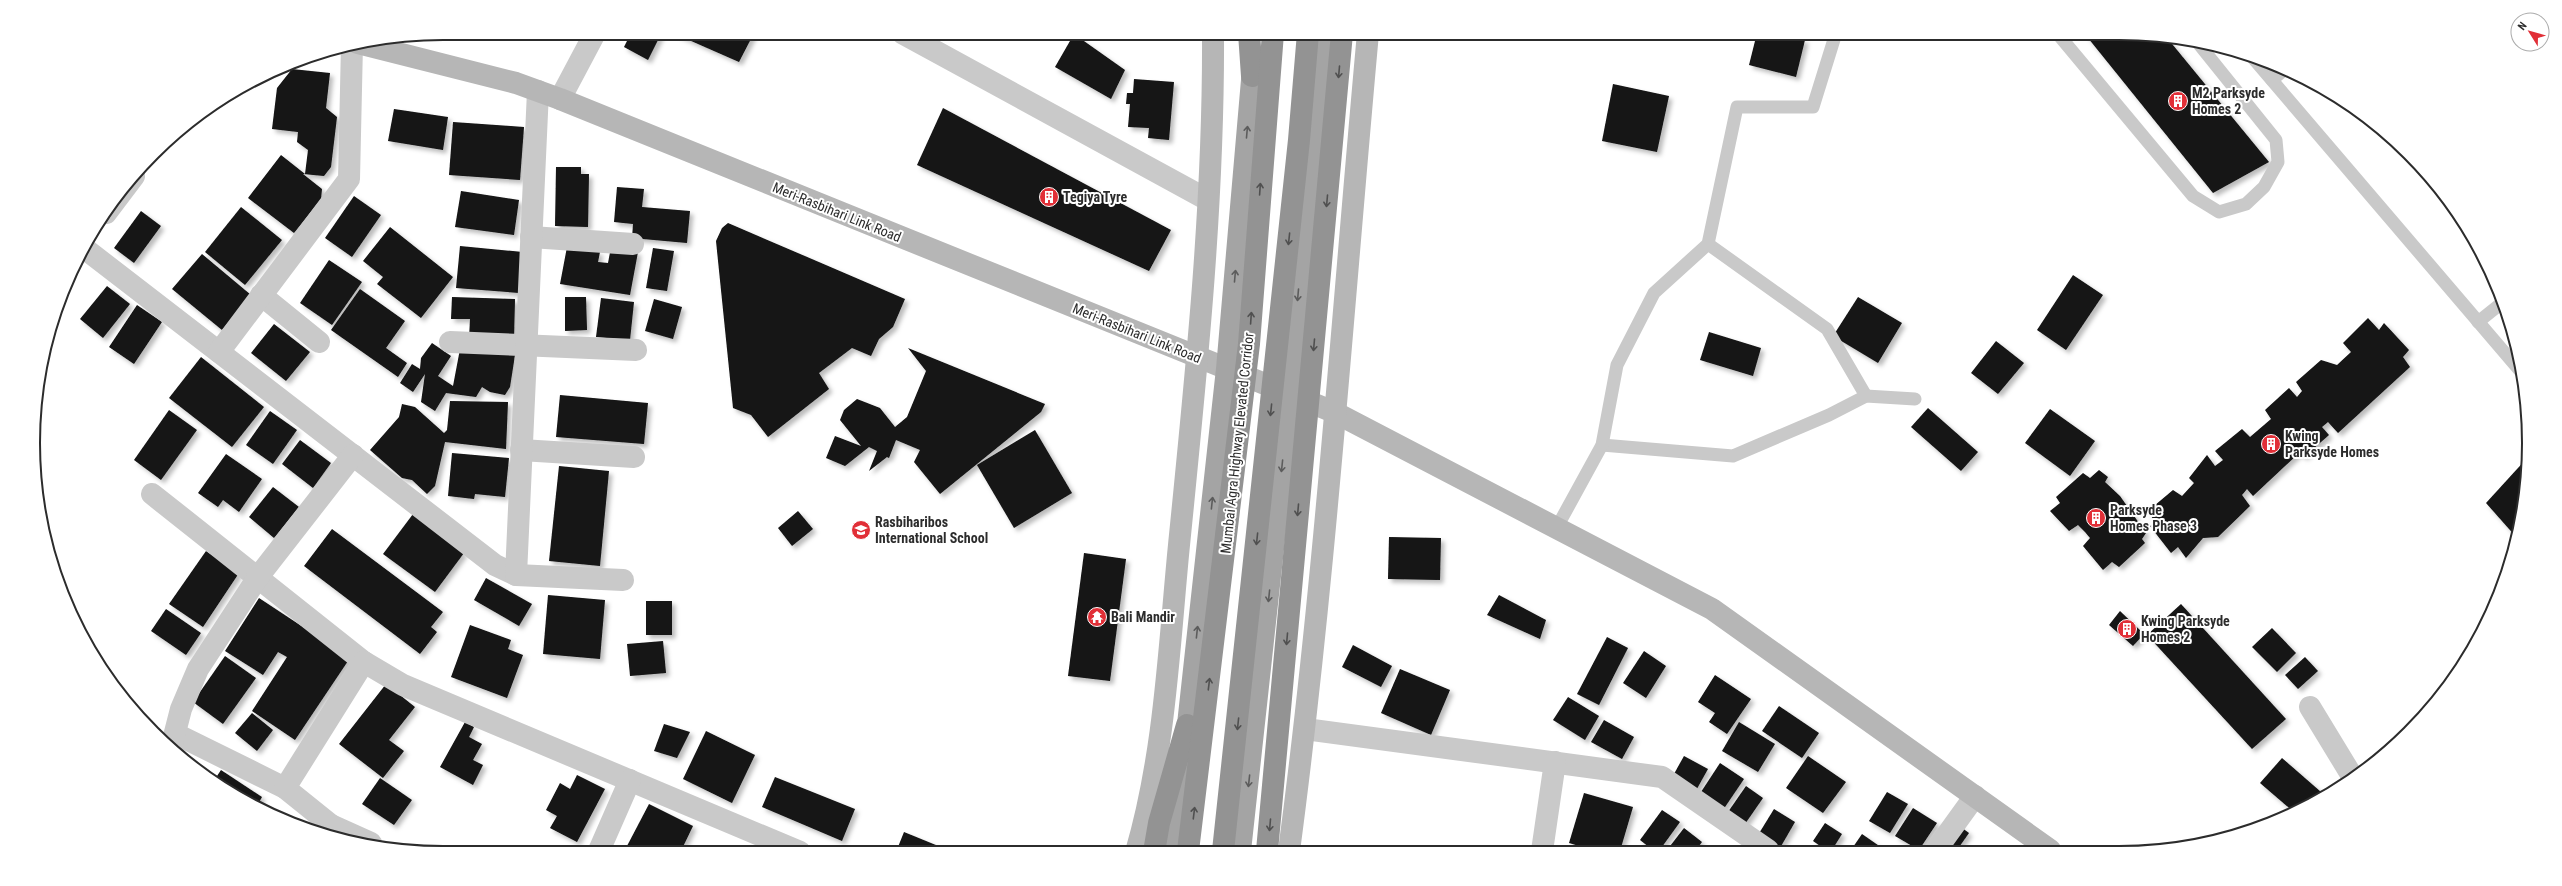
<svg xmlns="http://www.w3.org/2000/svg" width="2562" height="886" font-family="'Roboto Condensed',sans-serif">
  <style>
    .building { fill: #131313; filter: url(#shadow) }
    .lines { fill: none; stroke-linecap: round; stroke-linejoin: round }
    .lane { stroke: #c9c9c9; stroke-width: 13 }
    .street { stroke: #c9c9c9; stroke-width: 22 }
    .secondary { stroke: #b6b6b6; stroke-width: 22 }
    .primary { stroke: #a4a4a4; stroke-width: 22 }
    .highway { stroke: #939393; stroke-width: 22 }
    .highway-bridge { stroke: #939393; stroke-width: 22 }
    .oneway { stroke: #505050 }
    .oneway2 { stroke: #5c5c5c }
    .labels { text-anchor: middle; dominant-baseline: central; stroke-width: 4; stroke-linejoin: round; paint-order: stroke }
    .poi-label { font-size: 14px; font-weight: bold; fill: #2c2c2c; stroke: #fff; text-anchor: start }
    .street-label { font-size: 14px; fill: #2c2c2c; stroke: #fff }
    .rim { fill: none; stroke: #2c2c2c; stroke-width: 2 }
  </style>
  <defs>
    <filter id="shadow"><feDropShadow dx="3.5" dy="3.5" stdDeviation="2" flood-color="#0004"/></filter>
  </defs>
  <rect width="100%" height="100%" fill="#fff"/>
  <g class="building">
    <polygon points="631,33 661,34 648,60 624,47"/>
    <polygon points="673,33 754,33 739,62"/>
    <polygon points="1757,33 1777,33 1805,40 1796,77 1749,65"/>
    <polygon points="2084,33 2119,33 2168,39 2269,162 2213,193"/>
    <polygon points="1074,34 1125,70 1111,99 1055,67"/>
    <polygon points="292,69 330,73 326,108 337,117 331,167 324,176 303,174 322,189 321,199 294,233 248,198 281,155 305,174 308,150 297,142 298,132 272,129 277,88"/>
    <polygon points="1134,79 1174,82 1169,140 1148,138 1149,128 1128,127 1130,104 1126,104 1127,93 1133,93"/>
    <polygon points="1613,84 1669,96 1657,152 1602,141"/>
    <polygon points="943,108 1171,230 1149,271 917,165"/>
    <polygon points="394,109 448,117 443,150 388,141"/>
    <polygon points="453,122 524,127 520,180 449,175"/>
    <polygon points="556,167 581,167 581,174 589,174 588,227 555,226"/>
    <polygon points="617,187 644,189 642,207 690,211 687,243 632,238 633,224 614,222"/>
    <polygon points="461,191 519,200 514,235 455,227"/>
    <polygon points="354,196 381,215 352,257 325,238"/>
    <polygon points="241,207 282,240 245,285 205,252"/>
    <polygon points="141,211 161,226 134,263 114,248"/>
    <polygon points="728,223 905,299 893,327 879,339 871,356 852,348 819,373 829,389 768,437 751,415 733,408 716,241 722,228"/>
    <polygon points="390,227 453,277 421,318 377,284 383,277 363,261"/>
    <polygon points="460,246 523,252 519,293 456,288"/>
    <polygon points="567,247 600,252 598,262 608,263 611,247 638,252 630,295 560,284"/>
    <polygon points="653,248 674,251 667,291 646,288"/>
    <polygon points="202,254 251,295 222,330 172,289"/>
    <polygon points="329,260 362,282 332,325 300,303"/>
    <polygon points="2073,275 2103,295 2066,350 2037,330"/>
    <polygon points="107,286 130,304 103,338 80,319"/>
    <polygon points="360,289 405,321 386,348 407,363 398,377 331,330"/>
    <polygon points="452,297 515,299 514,339 469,338 470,319 451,319"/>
    <polygon points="565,297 586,297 587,330 565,331"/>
    <polygon points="1858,297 1902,323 1878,363 1833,336"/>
    <polygon points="601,298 634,302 630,340 596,337"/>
    <polygon points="654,299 682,307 673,339 645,331"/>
    <polygon points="137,305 162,322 134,364 109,347"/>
    <polygon points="2368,318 2379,330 2384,323 2409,350 2403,357 2410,367 2338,433 2328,422 2322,427 2329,435 2304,457 2299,453 2253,496 2247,489 2242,495 2250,506 2218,537 2203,538 2186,558 2178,547 2171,553 2150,526 2155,522 2148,511 2173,490 2182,496 2194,483 2189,478 2207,455 2215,466 2223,460 2215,451 2242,429 2250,437 2271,419 2265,410 2289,388 2297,397 2302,391 2296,382 2321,360 2337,365 2351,352 2343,343"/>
    <polygon points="274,324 310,352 286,381 251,353"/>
    <polygon points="1709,332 1761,348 1753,376 1700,360"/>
    <polygon points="1996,341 2024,363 1998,394 1971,373"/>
    <polygon points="432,343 451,356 438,376 453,386 460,349 515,355 510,387 505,395 490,392 482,387 476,397 446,393 435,411 421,402 425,374 413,392 400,383 412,364 420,369 421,358"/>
    <polygon points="908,348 1045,404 1041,412 940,494 914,462 920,450 896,440 889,458 887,457 869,471 877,451 869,447 845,466 826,458 835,436 861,446 840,420 844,410 857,399 880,408 895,427 907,417 926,371"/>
    <polygon points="201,357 264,407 232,447 169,398"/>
    <polygon points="560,395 648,403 644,444 556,437"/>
    <polygon points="450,401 508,402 506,449 445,442 435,486 427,494 412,480 402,478 370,450 399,417 402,404 415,407 444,433 447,430"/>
    <polygon points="1928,408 1978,452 1961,471 1911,427"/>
    <polygon points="2050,409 2095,441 2070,476 2025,443"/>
    <polygon points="169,410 197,430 161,480 134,460"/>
    <polygon points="270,411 297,430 273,464 246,445"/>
    <polygon points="1035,430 1072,493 1014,528 977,465"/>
    <polygon points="300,440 331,463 313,488 282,464"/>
    <polygon points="452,453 509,458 505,497 475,494 474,499 448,496"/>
    <polygon points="226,454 262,479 239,512 223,500 218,507 198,493"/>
    <polygon points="2528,457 2528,470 2517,538 2486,503"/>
    <polygon points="559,466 609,471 600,566 549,561"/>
    <polygon points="2099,470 2108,477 2105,482 2120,496 2146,533 2142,539 2145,543 2119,567 2112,562 2103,570 2083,546 2090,538 2085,532 2078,525 2069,531 2050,511 2060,503 2056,497 2083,473 2090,478"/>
    <polygon points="273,487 299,507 274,538 249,517"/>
    <polygon points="798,511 813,529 792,546 778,528"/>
    <polygon points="413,514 464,553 435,592 383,554"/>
    <polygon points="332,529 443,612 431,627 437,632 420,654 304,566"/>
    <polygon points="1389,537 1441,538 1440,580 1388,579"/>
    <polygon points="206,551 239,573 203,627 169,604"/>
    <polygon points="1084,553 1126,559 1110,681 1068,676"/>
    <polygon points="486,578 532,604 519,626 474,600"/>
    <polygon points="548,595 605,600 600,659 543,654"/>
    <polygon points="1499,595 1546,620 1540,639 1487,615"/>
    <polygon points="259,598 350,658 295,740 252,711 287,657 278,652 263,675 225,651"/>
    <rect x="646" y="601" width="26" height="34"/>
    <polygon points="2181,604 2286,719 2252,749 2147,635"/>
    <polygon points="166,609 201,633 186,655 151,631"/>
    <polygon points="2120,611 2144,634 2133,646 2109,625"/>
    <polygon points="470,625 511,640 508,649 523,655 507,698 451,677"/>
    <polygon points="2272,628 2296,653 2277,672 2252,647"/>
    <polygon points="1607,637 1628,648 1599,705 1577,694"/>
    <polygon points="663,641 666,673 630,676 627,644"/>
    <polygon points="1353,645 1392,666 1381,687 1342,667"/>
    <polygon points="1644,651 1666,666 1646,698 1623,683"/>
    <polygon points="225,656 256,678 223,724 193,702"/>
    <polygon points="2305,657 2318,671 2298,689 2285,675"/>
    <polygon points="1400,669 1450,690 1431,735 1381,713"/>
    <polygon points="1715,675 1751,699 1727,734 1709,722 1715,713 1698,702"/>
    <polygon points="386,684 415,707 389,740 404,751 383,778 339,744"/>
    <polygon points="1568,697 1599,716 1585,740 1553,720"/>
    <polygon points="1779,706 1819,733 1802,758 1762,731"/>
    <polygon points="252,713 273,730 257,751 235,733"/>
    <polygon points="1604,720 1634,737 1622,759 1591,742"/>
    <polygon points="465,722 474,727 469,737 482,744 473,760 483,765 473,785 440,767"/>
    <polygon points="1739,722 1775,744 1758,772 1722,751"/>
    <polygon points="664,724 690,732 677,758 654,751"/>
    <polygon points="706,731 755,755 732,803 683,779"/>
    <polygon points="1684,756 1708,769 1694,794 1670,781"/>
    <polygon points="1808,756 1846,782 1823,813 1786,788"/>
    <polygon points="2282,758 2321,792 2312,803 2295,813 2260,783"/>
    <polygon points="1720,763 1744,779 1723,810 1699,795"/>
    <polygon points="221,770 262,797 257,806 213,782"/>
    <polygon points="577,775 605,789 577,842 550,828 557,816 546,810 560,783 570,789"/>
    <polygon points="775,777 855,809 842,841 762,807"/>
    <polygon points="380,778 412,800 394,825 362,804"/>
    <polygon points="1746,786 1763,798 1745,824 1728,812"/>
    <polygon points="1887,792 1908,804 1890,833 1869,821"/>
    <polygon points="1584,793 1633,807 1620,851 1596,851 1569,843"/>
    <polygon points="649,804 693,826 680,853 639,853 627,846"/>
    <polygon points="1913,808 1937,823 1919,850 1895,836"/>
    <polygon points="1774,809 1795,822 1780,848 1758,835"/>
    <polygon points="1662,810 1680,822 1659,851 1654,851 1640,840"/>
    <polygon points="298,819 313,831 294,824"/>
    <polygon points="1825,823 1842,834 1832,850 1826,850 1813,841"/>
    <polygon points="1958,825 1969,833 1957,850 1951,850 1944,844"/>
    <polygon points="1684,828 1702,842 1696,850 1667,850"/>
    <polygon points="904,832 953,852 896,852"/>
    <polygon points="1862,834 1885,850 1851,850"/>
    <polygon points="545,847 559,853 543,853"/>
  </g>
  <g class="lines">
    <g class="lane">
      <polyline points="2057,33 2193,196 2219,212 2246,204 2264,187 2278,162 2276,140 2198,43"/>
      <polyline points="2253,58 2522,373"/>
      <polyline points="2272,80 2285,69"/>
      <polyline points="1708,244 1827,329 1866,396"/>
      <polyline points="2478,322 2503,302"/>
      <polyline points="1602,445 1733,456 1829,415 1866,396 1915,399"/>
      <polyline points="1556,529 1602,445 1617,365 1654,293 1708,244 1737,107 1813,107 1836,33"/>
    </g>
    <g class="street">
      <polyline points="902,33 1208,200"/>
      <polyline points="560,99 595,33"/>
      <polyline points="106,213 134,176"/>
      <polyline points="531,237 633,244"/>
      <polyline points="84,248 495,565 516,575 623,580"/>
      <polyline points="261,295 319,342"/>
      <polyline points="450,342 636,350"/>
      <polyline points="219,352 349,179 352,44"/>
      <polyline points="521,450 634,457"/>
      <polyline points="152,494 364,662 403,685 800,852"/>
      <polyline points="516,575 538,91"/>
      <polyline points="2310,707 2352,776"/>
      <polyline points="1305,729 1662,777 1768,850"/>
      <polyline points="176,734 285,788"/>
      <polyline points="171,748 181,709 198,669 258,577 353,455"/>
      <polyline points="331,825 371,843"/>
      <polyline points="326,835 331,825 285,788 364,662"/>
      <polyline points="1936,850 1975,796"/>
      <polyline points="1542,851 1555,762"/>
      <polyline points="598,853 630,780"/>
    </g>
    <g class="secondary">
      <polyline points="358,43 516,83 560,99 1334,412 1712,609 2050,850"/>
      <path d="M1289,851C1325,580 1343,306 1368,33"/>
      <path d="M1136,852C1165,753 1169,646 1179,545C1196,375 1214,204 1213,33"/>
    </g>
    <g class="primary">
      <polyline points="1240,851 1290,393 1321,33"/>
      <polyline points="1174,852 1227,369 1254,57"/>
    </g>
    <g class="highway">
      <polyline points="1249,33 1252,76"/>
      <polyline points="1267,851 1342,33"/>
      <polyline points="1154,852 1159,823 1187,725"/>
    </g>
    <g class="highway-bridge">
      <polyline points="1188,851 1249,344 1273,33"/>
      <polyline points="1223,851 1299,140 1308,33"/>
    </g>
  </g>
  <defs><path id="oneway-shaft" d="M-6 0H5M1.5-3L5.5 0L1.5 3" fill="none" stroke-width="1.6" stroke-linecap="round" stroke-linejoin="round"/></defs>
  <g class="oneway">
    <use href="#oneway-shaft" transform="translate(1339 72) rotate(95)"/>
    <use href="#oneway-shaft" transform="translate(1260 189) rotate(-86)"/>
    <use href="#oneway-shaft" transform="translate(1327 201) rotate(95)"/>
    <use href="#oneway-shaft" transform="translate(1289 239) rotate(96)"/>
    <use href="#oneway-shaft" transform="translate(1251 318) rotate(-86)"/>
    <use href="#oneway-shaft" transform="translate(1314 345) rotate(95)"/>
    <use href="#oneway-shaft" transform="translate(1271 410) rotate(96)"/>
    <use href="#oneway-shaft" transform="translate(1298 510) rotate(95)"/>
    <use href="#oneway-shaft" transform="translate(1257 539) rotate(96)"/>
    <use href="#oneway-shaft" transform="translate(1287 639) rotate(95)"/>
    <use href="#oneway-shaft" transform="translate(1209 684) rotate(-83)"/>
    <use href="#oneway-shaft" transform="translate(1238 724) rotate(96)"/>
    <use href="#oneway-shaft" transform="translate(1194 813) rotate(-83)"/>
    <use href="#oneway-shaft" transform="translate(1270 825) rotate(95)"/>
  </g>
  <g class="oneway2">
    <use href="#oneway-shaft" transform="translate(1247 132) rotate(-85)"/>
    <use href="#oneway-shaft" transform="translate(1235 276) rotate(-85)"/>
    <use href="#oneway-shaft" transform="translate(1298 295) rotate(95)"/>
    <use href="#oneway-shaft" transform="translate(1282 466) rotate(96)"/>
    <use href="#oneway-shaft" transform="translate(1212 503) rotate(-84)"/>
    <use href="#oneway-shaft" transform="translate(1269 596) rotate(96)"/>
    <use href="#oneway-shaft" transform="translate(1197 632) rotate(-84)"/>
    <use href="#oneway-shaft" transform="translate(1249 781) rotate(96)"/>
  </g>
  <defs>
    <g id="building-disc" transform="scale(1)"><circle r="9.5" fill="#e12f37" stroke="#fff"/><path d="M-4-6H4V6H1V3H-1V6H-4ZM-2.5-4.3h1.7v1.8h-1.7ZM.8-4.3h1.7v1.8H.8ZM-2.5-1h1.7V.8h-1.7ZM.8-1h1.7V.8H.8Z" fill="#fff"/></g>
    <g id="school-disc" transform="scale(1)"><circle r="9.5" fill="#e12f37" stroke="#fff"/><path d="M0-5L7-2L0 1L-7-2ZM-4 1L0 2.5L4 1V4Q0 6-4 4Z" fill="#fff"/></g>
    <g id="temple-disc" transform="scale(1)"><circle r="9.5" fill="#e12f37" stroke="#fff"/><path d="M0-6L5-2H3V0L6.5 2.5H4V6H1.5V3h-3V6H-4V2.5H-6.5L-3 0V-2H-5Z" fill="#fff"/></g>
  </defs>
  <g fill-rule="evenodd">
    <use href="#building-disc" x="2178" y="101"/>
    <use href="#building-disc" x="1049" y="197"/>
    <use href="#building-disc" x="2271" y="444"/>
    <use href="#building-disc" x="2096" y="518"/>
    <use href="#school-disc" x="861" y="530"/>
    <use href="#temple-disc" x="1097" y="617"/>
    <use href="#building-disc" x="2127" y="629"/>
  </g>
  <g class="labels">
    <g class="poi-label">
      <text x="2192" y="93">M2 Parksyde<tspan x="2192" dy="16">Homes 2</tspan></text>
      <text x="1063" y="197">Tegiya Tyre</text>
      <text x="2285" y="436">Kwing<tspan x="2285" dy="16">Parksyde Homes</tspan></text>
      <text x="2110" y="510">Parksyde<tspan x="2110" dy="16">Homes Phase 3</tspan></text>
      <text x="875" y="522">Rasbiharibos<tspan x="875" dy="16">International School</tspan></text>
      <text x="1111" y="617">Bali Mandir</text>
      <text x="2141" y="621">Kwing Parksyde<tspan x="2141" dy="16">Homes 2</tspan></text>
    </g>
    <g class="street-label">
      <text transform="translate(837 212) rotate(22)">Meri-Rasbihari Link Road</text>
      <text transform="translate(1137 333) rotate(22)">Meri-Rasbihari Link Road</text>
      <text transform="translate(1237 443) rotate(-84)">Mumbai Agra Highway Elevated Corridor</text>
    </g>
  </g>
  <path d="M0 0H2562V886H0ZM443 40H2119A403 403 0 0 1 2522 443V443A403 403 0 0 1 2119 846H443A403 403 0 0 1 40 443V443A403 403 0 0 1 443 40Z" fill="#fff" fill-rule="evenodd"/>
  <path class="rim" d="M443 40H2119A403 403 0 0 1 2522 443V443A403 403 0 0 1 2119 846H443A403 403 0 0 1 40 443V443A403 403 0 0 1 443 40Z"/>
  <g transform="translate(2530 32) rotate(307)"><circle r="19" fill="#ffffff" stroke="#ababab"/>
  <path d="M0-3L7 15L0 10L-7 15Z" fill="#e12f37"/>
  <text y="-6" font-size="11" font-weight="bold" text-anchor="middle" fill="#2c2c2c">N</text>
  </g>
</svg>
